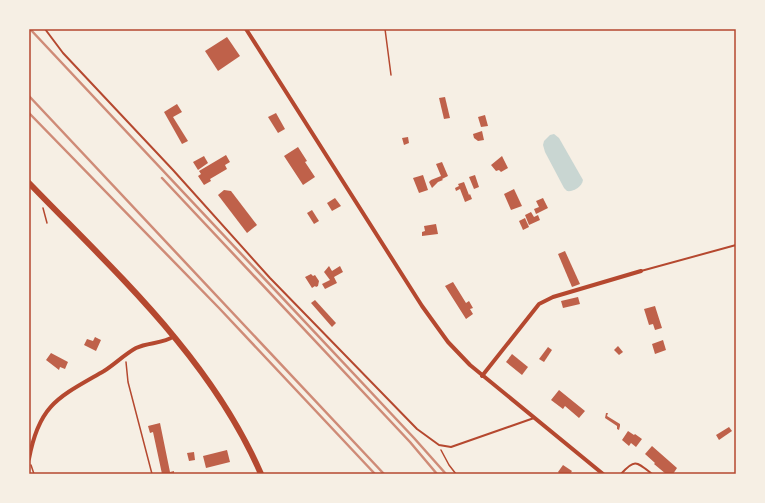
<svg xmlns="http://www.w3.org/2000/svg" width="765" height="503" font-family="'Varela Round',sans-serif">
  <style>
    .water { fill: #c9d6d2 }
    .building { fill: #bf614a }
    .lines { fill: none; stroke-linecap: round; stroke-linejoin: round }
    .path { stroke: #b5482f; stroke-width: 1.5 }
    .service { stroke: #b5482f; stroke-width: 2 }
    .minor { stroke: #b5482f; stroke-width: 4 }
    .primary { stroke: #b5482f; stroke-width: 6 }
    .rail { stroke: #cf8b77; stroke-width: 2.5 }
    .neatline { fill: none; stroke: #b5482f; stroke-width: 1.5 }
  </style>
  <rect width="100%" height="100%" fill="#f6efe4"/>
  <path class="water" d="M554,134L559,138L583,180C582,187 573,192 567,191L564,188L545,152L543,145L544,141L550,135Z"/>
  <g class="building">
    <polygon points="227,37 240,56 218,71 205,51"/>
    <polygon points="445,97 450,118 444,119 439,98"/>
    <polygon points="177,104 182,112 173,117 188,141 182,144 164,112"/>
    <polygon points="276,113 285,129 278,133 268,117"/>
    <polygon points="485,115 488,126 481,127 478,117"/>
    <polygon points="482,131 484,140 478,141 474,138 473,134"/>
    <polygon points="408,137 409,143 404,145 402,138"/>
    <polygon points="298,147 307,161 305,162 315,177 303,185 284,156"/>
    <polygon points="226,155 230,162 225,165 227,169 210,179 211,181 204,185 198,176 201,174 199,171"/>
    <polygon points="204,156 208,163 198,170 193,162"/>
    <polygon points="502,156 508,168 501,172 499,170 496,171 491,165"/>
    <polygon points="442,162 448,176 442,179 443,180 438,182 432,188 429,182 431,180 441,176 436,164"/>
    <polygon points="423,175 428,190 419,193 413,178"/>
    <polygon points="475,175 479,187 474,189 469,177"/>
    <polygon points="464,182 469,195 470,194 472,199 465,202 460,189 456,191 455,188 459,186 458,184"/>
    <polygon points="514,189 522,206 511,210 504,194"/>
    <polygon points="224,190 231,191 257,225 247,233 218,195"/>
    <polygon points="335,198 341,206 332,211 327,203"/>
    <polygon points="543,198 548,208 536,214 534,209 539,207 536,201"/>
    <polygon points="312,210 319,221 314,224 307,213"/>
    <polygon points="531,212 534,217 538,215 540,220 529,225 525,215"/>
    <polygon points="525,218 529,227 523,230 519,221"/>
    <polygon points="436,224 438,234 422,236 422,232 425,231 424,226"/>
    <polygon points="565,251 580,284 572,287 558,254"/>
    <polygon points="329,266 332,271 340,266 343,272 334,277 337,283 325,289 322,284 330,280 324,272"/>
    <polygon points="311,274 313,276 315,275 319,281 318,286 316,287 315,286 312,288 305,277"/>
    <polygon points="453,282 466,303 469,301 473,308 470,309 473,314 466,319 445,286"/>
    <polygon points="578,297 580,304 563,308 561,301"/>
    <polygon points="315,300 336,323 332,327 311,303"/>
    <polygon points="655,306 662,328 655,330 653,324 649,325 644,309"/>
    <polygon points="95,337 101,340 96,351 84,345 87,339 93,341"/>
    <polygon points="663,340 666,350 655,354 652,344"/>
    <polygon points="618,346 623,352 619,355 614,350"/>
    <polygon points="548,347 552,350 544,362 539,359"/>
    <polygon points="51,353 68,362 65,369 60,367 59,370 46,360"/>
    <polygon points="512,354 528,367 522,375 506,362"/>
    <polygon points="559,390 585,411 579,418 565,406 563,409 551,400"/>
    <polygon points="606,413 608,413 607,416 620,424 620,426 619,430 617,429 617,426 605,418"/>
    <polygon points="160,423 170,472 174,471 174,474 162,474 153,432 150,433 148,426"/>
    <polygon points="729,427 732,431 719,440 716,435"/>
    <polygon points="628,431 634,435 635,434 642,439 636,447 631,443 629,446 622,440"/>
    <polygon points="652,446 677,468 673,474 666,474 654,464 655,463 645,454"/>
    <polygon points="227,450 230,462 206,468 203,456"/>
    <polygon points="194,452 195,460 189,461 187,453"/>
    <polygon points="563,465 572,471 570,474 560,474 558,472"/>
  </g>
  <g class="lines">
    <g class="path">
      <polyline points="385,29 391,75"/>
      <polyline points="43,208 47,223"/>
      <polyline points="126,362 128,382 152,474"/>
      <polyline points="441,450 449,465 456,474"/>
      <polyline points="31,465 34,474"/>
    </g>
    <g class="service">
      <polyline points="45,29 63,53 173,170 270,278 417,429 439,445 451,447 534,418"/>
      <polyline points="641,271 736,245"/>
      <path d="M621,474C635,458 637,462 652,474"/>
    </g>
    <g class="minor">
      <polyline points="246,29 422,306 448,342 470,365 603,474"/>
      <polyline points="482,376 539,304 553,297 641,271"/>
      <path d="M29,459C39,404 59,397 104,371C115,364 125,354 136,348C148,342 164,344 174,336"/>
    </g>
    <path class="primary" d="M29,183C115,272 211,358 261,474"/>
    <g class="rail">
      <polyline points="30,29 414,438 446,474"/>
      <polyline points="29,96 384,474"/>
      <polyline points="29,113 219,308 375,474"/>
      <polyline points="162,178 410,442 437,474"/>
    </g>
  </g>
  <rect width="765" height="503" fill="none" stroke="#f6efe4" stroke-width="60"/>
  <rect x="30" y="30" width="705" height="443" class="neatline"/>
</svg>
